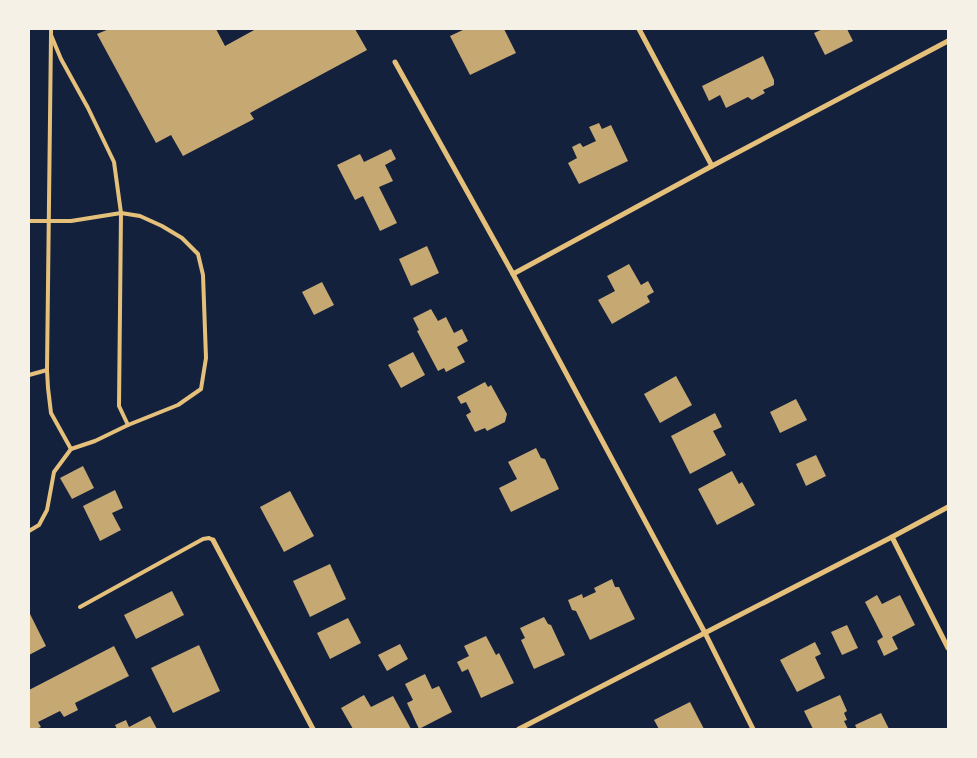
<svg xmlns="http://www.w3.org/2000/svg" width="977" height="758" font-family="Lato,sans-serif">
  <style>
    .building { fill: #c6a872 }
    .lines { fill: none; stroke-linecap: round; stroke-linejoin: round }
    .service { stroke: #e5c07b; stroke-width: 4 }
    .minor { stroke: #e5c07b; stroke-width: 5 }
  </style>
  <rect width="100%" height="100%" fill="#14213d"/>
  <g class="building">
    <polygon points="109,29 216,29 225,46 256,29 355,29 367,50 250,113 254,119 183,156 171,135 156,143 97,34"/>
    <polygon points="465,29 504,29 516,53 470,75 450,36"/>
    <polygon points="823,29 847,29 853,41 825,55 814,33"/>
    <polygon points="763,56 774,80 774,85 763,90 765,93 752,100 748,97 726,108 720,95 709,101 702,86"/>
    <polygon points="599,123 602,129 611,125 628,161 579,184 568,163 577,158 572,147 580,143 583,147 596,141 589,127"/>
    <polygon points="391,149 396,159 385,165 393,181 379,187 397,223 380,231 363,196 355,200 337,165 360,154 364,162"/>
    <polygon points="427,246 439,273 411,286 399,259"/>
    <polygon points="629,264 641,285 648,281 654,292 647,296 650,302 612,324 598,300 615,291 607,276"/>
    <polygon points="322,282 334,305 314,315 302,292"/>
    <polygon points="431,309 438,321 446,317 454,333 462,329 468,341 457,347 465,362 446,372 444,368 438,371 417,331 419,330 413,318"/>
    <polygon points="413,352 425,375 401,388 388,365"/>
    <polygon points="676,376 692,405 660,423 644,394"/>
    <polygon points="485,382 488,387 491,385 507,414 505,422 487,431 485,428 475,432 466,415 471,412 466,402 461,404 457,397"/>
    <polygon points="796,399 807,420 780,433 770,412"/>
    <polygon points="715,413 722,427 713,431 726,455 690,474 671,436"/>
    <polygon points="536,448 541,458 545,459 559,489 511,512 499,488 517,479 508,462"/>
    <polygon points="816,455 826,476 806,486 796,464"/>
    <polygon points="83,466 94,488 72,499 60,478"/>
    <polygon points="732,471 739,484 742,482 755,505 717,525 698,489"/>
    <polygon points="115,490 123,508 112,513 121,530 100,541 83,506"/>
    <polygon points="290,491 314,536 284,552 260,507"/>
    <polygon points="330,564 346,599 310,617 293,581"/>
    <polygon points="612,579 615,587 619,587 635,619 590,640 576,611 572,610 568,600 582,594 583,598 596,592 594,588"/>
    <polygon points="172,591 184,615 136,639 124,615"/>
    <polygon points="877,595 882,604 900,595 915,625 892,637 898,649 884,656 877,641 883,637 865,602"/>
    <polygon points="29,612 46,646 29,655"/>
    <polygon points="544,617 548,624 551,625 565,655 534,669 521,640 525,638 520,628"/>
    <polygon points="348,618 361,643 330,659 317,633"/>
    <polygon points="847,625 858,648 842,655 831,632"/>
    <polygon points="486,636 496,655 499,653 514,683 481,698 468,669 462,672 457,662 469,656 464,646"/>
    <polygon points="815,642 821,654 815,657 825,678 797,692 780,660"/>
    <polygon points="400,644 408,659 387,671 378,655"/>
    <polygon points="199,645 220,691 173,713 151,668"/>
    <polygon points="114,646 129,676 75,703 78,710 64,717 60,711 38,722 41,727 36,729 29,729 29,690"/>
    <polygon points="425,674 432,689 439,686 452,712 419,729 407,703 413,700 405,684"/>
    <polygon points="364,695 371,707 393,696 411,729 353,729 341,708"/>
    <polygon points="840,695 847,711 844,713 847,720 844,721 848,729 813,729 804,711"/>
    <polygon points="690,702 704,729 659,729 654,720"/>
    <polygon points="881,713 889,729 857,729 855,725"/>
    <polygon points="150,716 157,729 117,729 115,725 126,720 129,727"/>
  </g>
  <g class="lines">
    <g class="service">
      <polyline points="51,29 51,35 61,59 88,108 114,162 121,213 119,406 128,425"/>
      <polyline points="29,221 71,221 121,213 140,216 162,226 182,238 198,254 203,275 206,358 201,389 178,405 128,425 95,441 71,449 51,413 48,388 47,370 51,35"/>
      <polyline points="29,375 47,370"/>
      <polyline points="29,531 39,525 47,510 54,472 71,449"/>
      <polyline points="80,607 203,539 209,538 213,540"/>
    </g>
    <g class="minor">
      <polyline points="639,29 712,166"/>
      <polyline points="395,62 513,274 705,633 753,729"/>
      <polyline points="513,274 712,166 948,41"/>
      <polyline points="892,537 948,648"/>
      <polyline points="213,540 313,729"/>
      <polyline points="519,729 728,621 892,537 948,507"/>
    </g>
  </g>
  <rect width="977" height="758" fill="none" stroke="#f6f1e7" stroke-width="60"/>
</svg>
